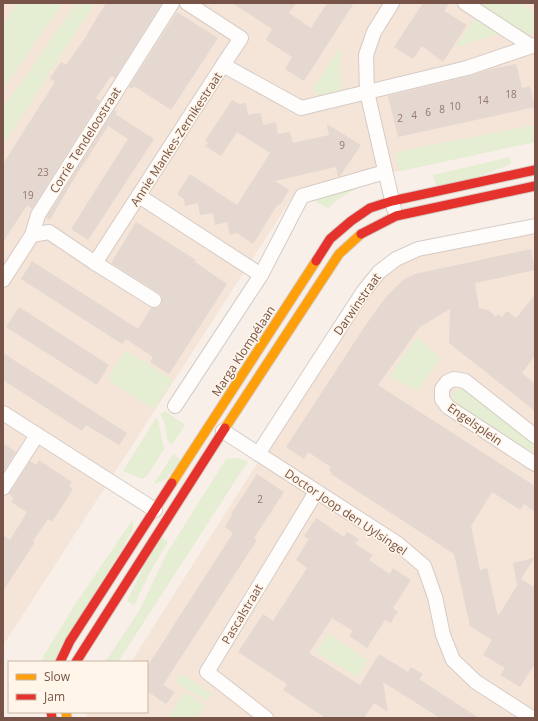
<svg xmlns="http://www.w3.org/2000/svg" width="538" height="721" font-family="'Open Sans',sans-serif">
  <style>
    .residential { fill: #f4e5d8 }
    .green { fill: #e5eed2 }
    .building { fill: #e4d8d0 }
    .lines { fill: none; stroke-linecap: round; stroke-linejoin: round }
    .street-casing { stroke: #d6cbc5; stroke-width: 16 }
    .slow-casing { stroke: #d6ccc5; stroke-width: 11 }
    .jam-casing { stroke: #d6ccc5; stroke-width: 11 }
    .street { stroke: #fefdfc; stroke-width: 14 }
    .slow { stroke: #ff9f0a; stroke-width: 9 }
    .jam { stroke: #e5322d; stroke-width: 9 }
    .labels { text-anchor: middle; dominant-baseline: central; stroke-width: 3; stroke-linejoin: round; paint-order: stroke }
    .number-label { font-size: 10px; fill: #94776c }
    .street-label { font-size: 12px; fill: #775447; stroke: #fff5e9 }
  </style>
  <rect width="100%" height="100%" fill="#f8f0e8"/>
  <g class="residential">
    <polygon points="3,3 535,3 535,142 295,193 6,641 3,643"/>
    <polygon points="535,230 535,718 87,718 86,712 147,712 147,662 131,662 256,465 271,446 384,273 413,256"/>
  </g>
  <g class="green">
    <polygon points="17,3 63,3 3,89 3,25"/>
    <polygon points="76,3 95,3 3,145 3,107 29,72"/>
    <polygon points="485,3 519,3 535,14 535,32 524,38 481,9"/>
    <polygon points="475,18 498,34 456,47"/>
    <polygon points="339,49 341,50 339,72 342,90 319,95 312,90"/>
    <polygon points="535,125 535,142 401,171 396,163 396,152"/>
    <polygon points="510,157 511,164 472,179 436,186 433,175"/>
    <polygon points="366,183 340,198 328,208 320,204 308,196"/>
    <polygon points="417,337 441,358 417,391 390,376"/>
    <polygon points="125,350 173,380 154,409 111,382 109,376"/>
    <polygon points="461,389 470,393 535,440 535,454 460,410 452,403 454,391"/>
    <polygon points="165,411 185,425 172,445 168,442 164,421 160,414"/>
    <polygon points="156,418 158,419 164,449 147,476 142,479 123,471"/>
    <polygon points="173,454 181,460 166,479 155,484 155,482"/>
    <polygon points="237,458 248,461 118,662 105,662 139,611 167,553 226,459"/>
    <polygon points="133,519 133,530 55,662 42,662 44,655 76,603"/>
    <polygon points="160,536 168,542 150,572 134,605 127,601 144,566"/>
    <polygon points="328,633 368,660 357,677 316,652"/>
    <polygon points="180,673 212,694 207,701 175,682"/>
    <polygon points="184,692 205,705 196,718 168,718"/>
  </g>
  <g class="building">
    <polygon points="106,3 162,3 115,78 111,76 96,98 100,101 32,209 27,205 3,242 3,164 55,82 50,78 61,62 66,65 88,34 87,34"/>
    <polygon points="232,3 296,3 289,13 311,28 327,3 354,3 304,81 285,69 292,57 266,40 272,29"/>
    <polygon points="423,3 449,3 444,11 467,25 443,62 422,46 413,59 394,47"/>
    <polygon points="177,12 218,38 171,110 134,86 132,89 129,87"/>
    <polygon points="516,64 522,88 530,86 535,107 398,137 388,96 469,76 491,69"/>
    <polygon points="232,100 239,104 246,103 248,115 261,113 263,125 276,122 278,134 290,132 293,143 329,135 327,124 361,145 340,176 338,177 336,167 275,181 289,190 280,205 278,204 253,244 237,233 230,235 227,222 215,225 213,213 200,215 198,203 185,206 184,199 177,194 190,174 237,205 270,153 237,132 221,156 205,146 208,143 205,141"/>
    <polygon points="114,110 117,112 115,114 154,139 88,240 71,229 128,139 108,126 72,182 50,220 46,218"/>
    <polygon points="136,222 196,260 195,262 227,284 169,374 150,362 153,357 126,339 122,344 21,279 32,261 138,329 151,308 158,308 161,305 162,301 162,296 159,293 111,263"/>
    <polygon points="531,249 535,270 475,283 479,308 488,310 496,317 498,314 502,317 507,311 516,318 535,295 535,356 522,373 535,384 535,411 449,343 450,309 420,327 378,385 535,486 535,512 524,504 520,510 492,492 471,526 480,570 487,568 498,616 520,581 517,585 513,563 534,558 521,579 535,588 535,664 520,687 500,675 505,668 483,655 492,640 470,626 454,554 331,474 332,473 329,471 331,467 308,452 304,459 286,447 365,326 385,298 403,280 415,274"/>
    <polygon points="19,307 109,365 97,385 6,327"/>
    <polygon points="3,353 127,433 119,445 86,425 82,431 3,380"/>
    <polygon points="3,443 16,452 3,472"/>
    <polygon points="39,460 72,482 69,486 73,489 52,522 48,519 33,541 35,542 3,591 3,535 10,540 27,512 11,502 14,498 9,494 30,461 36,465"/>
    <polygon points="257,474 284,492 254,538 257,540 163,685 175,692 166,704 147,691 147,667 233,533 225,527 232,515 231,514"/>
    <polygon points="316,518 344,537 347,532 359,539 355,544 373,555 369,560 390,574 393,568 411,580 393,608 398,612 394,617 391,623 385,620 367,648 349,636 353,631 332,618 309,653 360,685 379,654 408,672 411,667 423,674 419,679 479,718 440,718 383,682 388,712 374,703 364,718 326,718 283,690 287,684 238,652 263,614 273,621 307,568 296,560 309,539 304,536"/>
  </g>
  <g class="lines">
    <g class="street-casing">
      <g id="street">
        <polyline points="187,3 241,38 223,65"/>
        <polyline points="392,3 374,32 366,55 367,92 394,209"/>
        <polyline points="465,3 531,46"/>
        <polyline points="139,196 261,275"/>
        <polyline points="32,235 49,232 95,263 154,300"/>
        <polyline points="95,263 223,65 301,108 467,68 535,45"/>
        <polyline points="3,280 32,235 38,215 172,3"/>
        <polyline points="175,406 261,275 302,196 385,172"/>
        <polyline points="3,413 155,510"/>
        <polyline points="223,431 398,544 424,566 435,597 443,635 453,660 476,682 532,718"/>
        <polyline points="535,436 465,381 454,379 447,382 442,389 442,399 448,407 535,464"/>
        <polyline points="258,454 363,292 379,272 396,259 418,249 535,226"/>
        <polyline points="3,488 37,435"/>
        <polyline points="266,718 207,672 316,492"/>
      </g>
    </g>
    <g class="slow-casing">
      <g id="slow">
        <polyline points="225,428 339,254 361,234"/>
        <polyline points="172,483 316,261"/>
        <polyline points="66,712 67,718"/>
      </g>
    </g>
    <g class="jam-casing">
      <g id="jam">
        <polyline points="361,234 396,216 535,186"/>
        <polyline points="316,261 330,239 351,221 370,208 392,201 535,170"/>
        <polyline points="60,662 70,641 172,483"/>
        <polyline points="76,662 225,428"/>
        <polyline points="51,712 52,718"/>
      </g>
    </g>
    <use href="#street" class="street"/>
    <use href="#slow" class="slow"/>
    <use href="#jam" class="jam"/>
  </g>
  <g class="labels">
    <g class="number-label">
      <text x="511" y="94">18</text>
      <text x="483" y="100">14</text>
      <text x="455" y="106">10</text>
      <text x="442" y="109">8</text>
      <text x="428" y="112">6</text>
      <text x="414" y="115">4</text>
      <text x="400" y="118">2</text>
      <text x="342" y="145">9</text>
      <text x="43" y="172">23</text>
      <text x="28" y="195">19</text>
      <text x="260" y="499">2</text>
    </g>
    <g class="street-label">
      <text transform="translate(176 139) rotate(-57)">Annie Mankes-Zernikestraat</text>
      <text transform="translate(85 140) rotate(-58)">Corrie Tendeloostraat</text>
      <text transform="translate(357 304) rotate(-55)">Darwinstraat</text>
      <text transform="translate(243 351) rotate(-57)">Marga Klompélaan</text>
      <text transform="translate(475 424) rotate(35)">Engelsplein</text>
      <text transform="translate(346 512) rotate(34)">Doctor Joop den Uylsingel</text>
      <text transform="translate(242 614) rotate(-59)">Pascalstraat</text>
    </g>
  </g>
  <rect width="538" height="721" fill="none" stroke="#775447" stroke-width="8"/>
  <rect x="8" y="661" width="140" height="52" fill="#fff5e9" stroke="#c9b5a8"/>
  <rect x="16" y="674" width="20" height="6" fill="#ff9f0a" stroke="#c9b5a8"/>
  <text x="44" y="681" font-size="12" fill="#775447">Slow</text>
  <rect x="16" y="694" width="20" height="6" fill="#e5322d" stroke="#c9b5a8"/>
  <text x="44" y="701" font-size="12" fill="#775447">Jam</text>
</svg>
